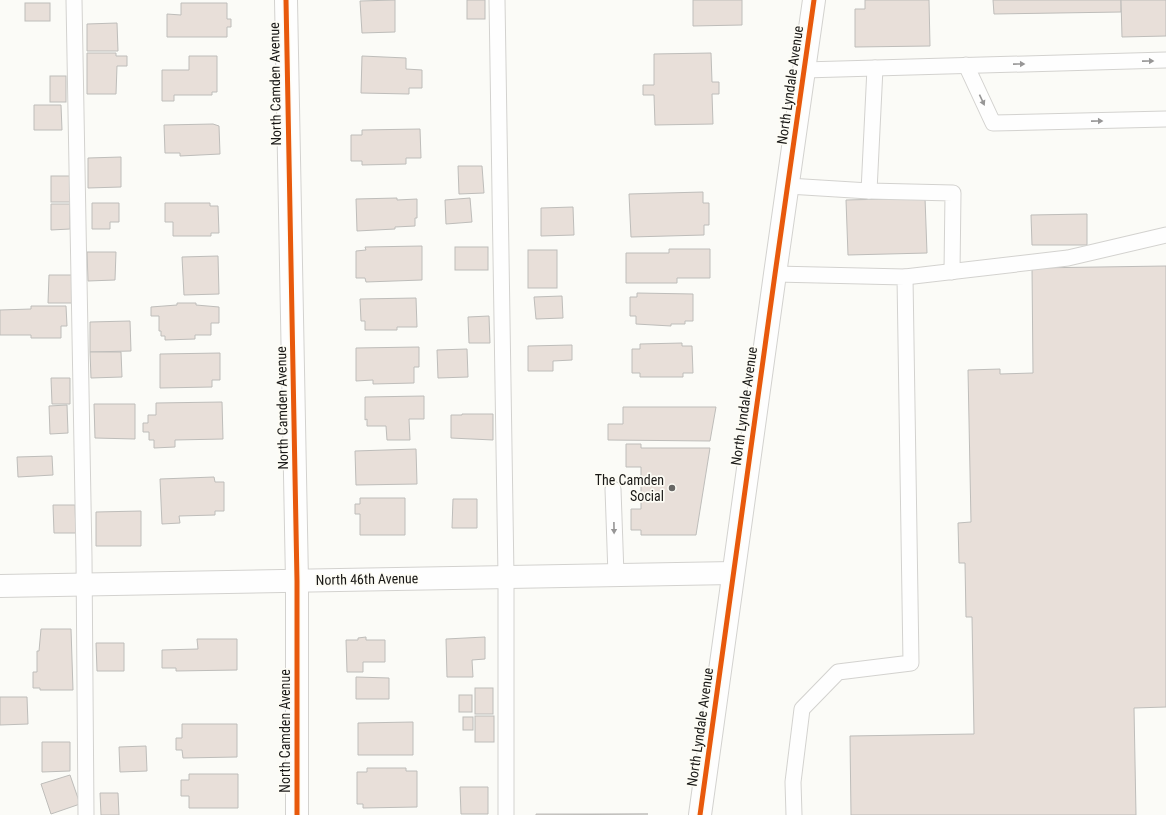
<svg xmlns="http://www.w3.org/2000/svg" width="1166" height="815" font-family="'Roboto Condensed',sans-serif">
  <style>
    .building { fill: #e8dfd9; stroke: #bebdba }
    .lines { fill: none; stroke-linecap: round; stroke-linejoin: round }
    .lane-casing { stroke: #d3d2cf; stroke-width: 17 }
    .street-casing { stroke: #d3d2cf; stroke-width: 24 }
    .secondary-casing { stroke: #d3d2cf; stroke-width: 24 }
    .lane { stroke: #fefefe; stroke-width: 15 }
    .street { stroke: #fefefe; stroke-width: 22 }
    .secondary { stroke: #fefefe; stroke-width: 22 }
    .cycleway-casing { stroke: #fdfcf5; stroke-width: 8 }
    .cycleway { stroke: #e8590c; stroke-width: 5 }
    .oneway { fill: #979696 }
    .poi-dot { fill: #686765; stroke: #fdfcf5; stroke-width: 1.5 }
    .labels { text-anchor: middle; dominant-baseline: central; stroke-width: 3.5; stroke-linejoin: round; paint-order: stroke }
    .street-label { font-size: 14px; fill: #191816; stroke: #fdfcf5 }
    .poi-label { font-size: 14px; fill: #191816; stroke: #fdfcf5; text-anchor: end }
  </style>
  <rect width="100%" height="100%" fill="#fbfbf7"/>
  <g class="building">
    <polygon points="395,0 395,32 362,33 360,1"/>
    <rect x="467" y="0" width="18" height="19"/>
    <polygon points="693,0 742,0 742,25 693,26"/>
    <polygon points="865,0 929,0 930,46 855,47 855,9 865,9"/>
    <polygon points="993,0 1121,0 1121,12 994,14"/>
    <polygon points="1121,0 1166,0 1166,36 1122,37"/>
    <rect x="25" y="3" width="25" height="18"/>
    <polygon points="181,3 227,3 227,19 231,19 231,27 227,27 227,37 167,37 167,14 181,15"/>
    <polygon points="117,23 118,51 87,51 87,24"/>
    <polygon points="87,53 116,53 116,56 127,56 127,66 117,66 116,94 87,94"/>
    <polygon points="711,53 712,82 719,82 719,94 712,94 713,124 655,125 654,95 643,95 643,85 654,85 654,54"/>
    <polygon points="189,56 217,56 217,92 212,92 212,95 174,95 174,101 162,101 162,70 189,70"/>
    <polygon points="362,56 406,58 406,69 422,70 422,88 409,88 409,94 361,93"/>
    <rect x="50" y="76" width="16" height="26"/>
    <polygon points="34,105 61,105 62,130 34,130"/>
    <polygon points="213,124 219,126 220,154 180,156 180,153 165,153 164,125"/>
    <polygon points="420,129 421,158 406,158 406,164 362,165 362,161 351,161 351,135 362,135 362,130"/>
    <polygon points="121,157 121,187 88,188 88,158"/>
    <polygon points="458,166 482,166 484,193 459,194"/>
    <rect x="51" y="176" width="19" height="26"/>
    <polygon points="703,192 703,203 709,203 709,225 704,225 704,235 631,237 629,194"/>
    <polygon points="397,198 397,200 417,199 417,218 415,218 415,226 395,227 395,229 357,231 356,199"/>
    <polygon points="470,198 472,222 446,224 445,200"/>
    <polygon points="925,198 927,253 848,255 846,200"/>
    <polygon points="92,203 119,203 119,222 110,222 110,229 92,229"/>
    <polygon points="165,203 210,203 210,206 218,206 219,233 211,233 211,236 173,236 173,222 165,222"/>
    <polygon points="51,204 70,204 70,229 51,230"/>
    <polygon points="573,207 574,235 541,236 541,208"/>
    <polygon points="1087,214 1087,245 1032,245 1031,215"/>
    <polygon points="422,246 422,280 366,282 365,278 356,278 356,251 366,250 365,247"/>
    <rect x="455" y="247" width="33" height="23"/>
    <polygon points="669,249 710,249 710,278 677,278 677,283 626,283 626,253 669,253"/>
    <rect x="528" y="250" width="29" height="38"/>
    <polygon points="87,252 116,252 115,280 88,281"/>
    <polygon points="218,256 219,294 184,295 182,257"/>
    <polygon points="1166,266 1166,707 1134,708 1136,815 851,815 850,736 974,734 972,617 966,617 965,563 959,563 958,523 971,522 968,370 1000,369 1000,374 1033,373 1032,268"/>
    <polygon points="49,275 72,275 72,303 48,303"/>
    <polygon points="637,293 693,294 693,321 685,321 685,324 671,324 671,326 636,324 636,316 630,316 630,297 637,297"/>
    <polygon points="562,296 563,318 536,319 534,297"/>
    <polygon points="416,298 417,327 397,327 397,330 365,330 365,321 361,321 360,299"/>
    <polygon points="177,303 196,303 196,305 219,307 219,323 211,323 211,335 195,335 195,339 165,340 165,336 161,336 161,331 159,331 159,316 151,316 151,307 177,305"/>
    <polygon points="31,306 66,306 67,326 61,326 61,338 31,338 31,335 0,335 0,310 31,309"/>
    <polygon points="489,316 490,343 469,343 468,317"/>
    <polygon points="130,321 131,351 90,352 90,322"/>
    <polygon points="682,343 682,346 692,346 693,373 683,373 683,377 640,377 640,373 632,373 632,349 640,349 640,344"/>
    <polygon points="572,345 572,360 553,361 553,371 528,371 528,346"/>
    <polygon points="419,347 419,367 414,367 414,383 373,384 373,380 356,381 356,348"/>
    <polygon points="467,349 468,377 438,378 437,350"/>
    <polygon points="90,352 121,352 122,377 91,378"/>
    <polygon points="220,353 220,380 212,380 212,387 160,388 160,354"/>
    <polygon points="51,378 70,378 70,404 52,404"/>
    <polygon points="424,396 424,419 409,419 410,440 387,440 386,426 367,426 367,419 365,420 365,397"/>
    <polygon points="222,402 223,439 175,440 175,447 154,448 154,440 149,440 149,432 143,432 143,423 148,423 148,415 156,415 156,403"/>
    <polygon points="94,404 135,404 135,439 95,438"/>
    <polygon points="67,405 68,433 50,434 49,406"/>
    <polygon points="623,407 716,407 710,441 608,440 608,424 623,424"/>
    <polygon points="462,414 493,414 493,440 451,438 451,415 462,415"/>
    <polygon points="626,444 641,444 641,448 710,448 696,535 641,535 641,530 631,530 631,509 641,509 641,467 626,467"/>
    <polygon points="416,449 417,484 356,485 355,451"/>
    <polygon points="52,456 53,475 18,477 17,457"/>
    <polygon points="214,477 215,482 224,482 224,511 215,511 215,515 179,516 180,523 162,524 160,479"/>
    <polygon points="360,498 405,498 405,535 360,535 360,514 355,514 355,504 360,504"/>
    <polygon points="453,499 477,499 477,528 452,528"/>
    <polygon points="53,505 75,505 76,533 54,533"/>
    <polygon points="141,511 141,546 96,546 96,512"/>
    <polygon points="41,629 71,629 73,690 40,690 40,688 33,688 33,672 37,672 37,651 39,651"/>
    <polygon points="366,637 366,640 385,640 385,662 363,662 363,672 347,672 346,640 358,640 358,638"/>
    <polygon points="485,637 485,659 472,660 473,677 447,677 446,639"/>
    <polygon points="197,639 237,639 237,670 176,671 176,668 162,668 162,650 198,649"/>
    <polygon points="96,643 124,643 124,671 97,671"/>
    <polygon points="356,677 389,678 389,699 356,699"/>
    <rect x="475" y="688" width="18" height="26"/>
    <rect x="459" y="695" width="13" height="17"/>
    <polygon points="0,697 27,697 28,724 0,725"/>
    <rect x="475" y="716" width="19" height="26"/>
    <rect x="463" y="717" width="10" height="13"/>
    <polygon points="413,722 413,755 358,755 358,723"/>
    <polygon points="182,724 237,724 237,757 183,758 182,750 176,750 176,738 182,738"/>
    <polygon points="42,742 70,742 70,771 42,772"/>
    <polygon points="146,746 147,771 120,772 119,747"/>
    <polygon points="367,768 406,768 406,771 417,771 417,807 363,808 363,804 357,804 357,772 367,772"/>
    <polygon points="189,774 238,774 238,808 189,808 189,796 181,796 181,780 189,780"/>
    <polygon points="70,775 80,804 51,814 41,784"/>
    <polygon points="460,787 488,787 488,814 461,814"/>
    <polygon points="100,793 118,793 119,815 101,815"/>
    <polygon points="536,814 648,814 536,815"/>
  </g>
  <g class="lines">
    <g class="lane-casing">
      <g id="lane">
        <polyline points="74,0 84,558 86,815"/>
        <polyline points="497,0 506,576 506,815"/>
        <polyline points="966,65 993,123 1166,119"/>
        <polyline points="875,68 869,191 953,193 952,272"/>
        <polyline points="804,70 1166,60"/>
        <polyline points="788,186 869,191"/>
        <polyline points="775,274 905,277 911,663 838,672 802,709 793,782 794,815"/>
        <polyline points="905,277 1068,258 1166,235"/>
        <polyline points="613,489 616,575"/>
      </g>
    </g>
    <g class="street-casing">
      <g id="street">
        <polyline points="286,0 297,581 297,815"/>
        <polyline points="0,586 733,573"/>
      </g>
    </g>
    <g class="secondary-casing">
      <polyline id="secondary" points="700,815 775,274 814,0"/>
    </g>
    <use href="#lane" class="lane"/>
    <use href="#street" class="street"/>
    <use href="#secondary" class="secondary"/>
    <g class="cycleway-casing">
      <g id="cycleway">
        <polyline points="286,0 297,581 297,815"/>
        <polyline points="700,815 775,274 814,0"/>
      </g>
    </g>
    <use href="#cycleway" class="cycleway"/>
  </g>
  <defs><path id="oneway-solid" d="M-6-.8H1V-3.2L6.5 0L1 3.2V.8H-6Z"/></defs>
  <g class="oneway">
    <use href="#oneway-solid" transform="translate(1148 61) rotate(-1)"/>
    <use href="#oneway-solid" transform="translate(1019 64) rotate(-1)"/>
    <use href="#oneway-solid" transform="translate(982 100) rotate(65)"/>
    <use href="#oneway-solid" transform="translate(1097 121) rotate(-1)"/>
    <use href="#oneway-solid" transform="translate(614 528) rotate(89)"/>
  </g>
  <circle class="poi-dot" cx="672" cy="488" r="4"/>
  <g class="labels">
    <g class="street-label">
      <text transform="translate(275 84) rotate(-91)">North Camden Avenue</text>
      <text transform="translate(790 85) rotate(-82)">North Lyndale Avenue</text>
      <text transform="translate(744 406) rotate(-82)">North Lyndale Avenue</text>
      <text transform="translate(282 408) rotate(-91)">North Camden Avenue</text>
      <text transform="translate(367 579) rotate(-1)">North 46th Avenue</text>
      <text transform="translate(700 727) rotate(-82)">North Lyndale Avenue</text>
      <text transform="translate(285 731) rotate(-90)">North Camden Avenue</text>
    </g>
    <g class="poi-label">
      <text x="664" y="480">The Camden<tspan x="664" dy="16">Social</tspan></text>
    </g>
  </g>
</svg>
